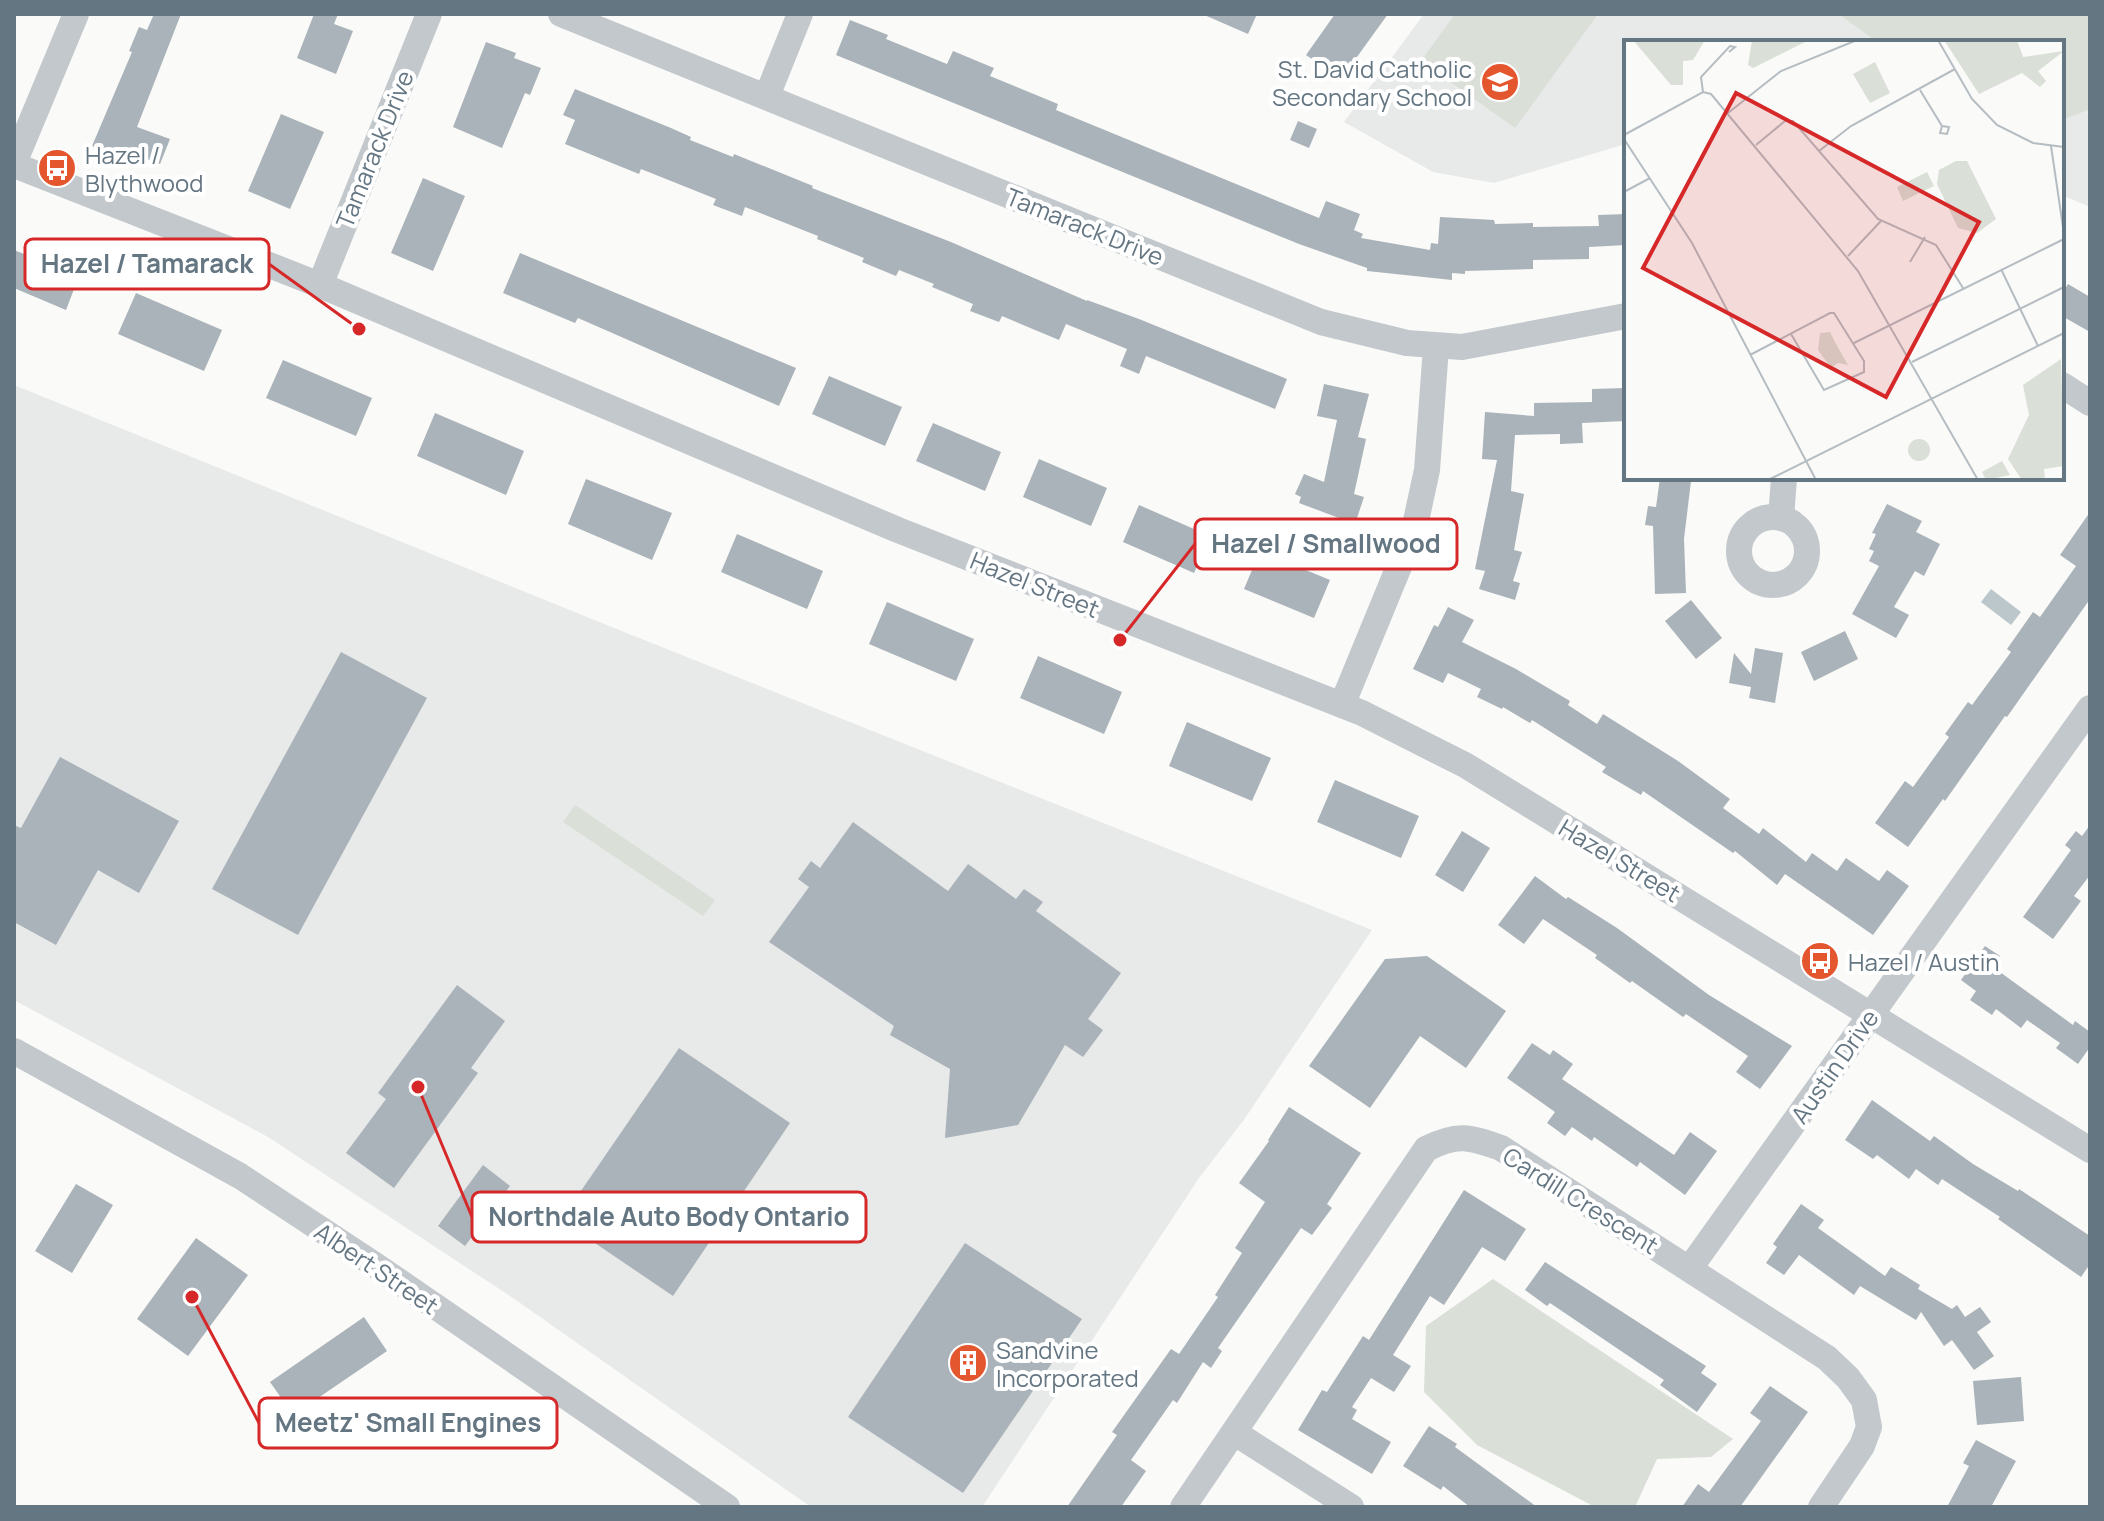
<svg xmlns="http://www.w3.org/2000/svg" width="2104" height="1521" font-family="Manrope,sans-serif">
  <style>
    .built { fill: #e8e9e9 }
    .green { fill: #dadfd7 }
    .water { fill: #bbc7cb }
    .building { fill: #aab3b9 }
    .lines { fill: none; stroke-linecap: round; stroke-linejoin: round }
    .minor { stroke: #c3c8cc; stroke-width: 26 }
    .labels { text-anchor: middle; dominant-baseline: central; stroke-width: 8; stroke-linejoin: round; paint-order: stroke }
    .poi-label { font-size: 24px; fill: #657683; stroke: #fff; text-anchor: start }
    .street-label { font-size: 24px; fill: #657683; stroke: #fff }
    .inset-road { fill: none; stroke: #b5bdc2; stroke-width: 2 }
    .view { fill: #d62828; fill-opacity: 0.15; stroke: #d62828; stroke-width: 4 }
    .inset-edge { fill: none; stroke: #657683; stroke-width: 4 }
    .leader { fill: none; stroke: #d62828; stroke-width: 3 }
    .callout-dot { fill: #d62828; stroke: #fff; stroke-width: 3 }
    .callout { fill: #fff; stroke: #d62828; stroke-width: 3 }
    .callout-label { font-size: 26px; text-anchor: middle; font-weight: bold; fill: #657683 }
  </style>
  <rect width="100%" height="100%" fill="#fafaf8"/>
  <g class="built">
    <polygon points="1424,14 2090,14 2090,207 2062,195 2062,42 1626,42 1626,144 1494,183 1433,172 1344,122"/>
    <polygon points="14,385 629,634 1372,930 1243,1121 1199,1178 982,1507 811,1507 513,1298 268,1137 14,1000"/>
  </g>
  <g class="green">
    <polygon points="1455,14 1598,14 1515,128 1421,61"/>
    <polygon points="1839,14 2090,14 2090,109 2062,120 2062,42 1877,42"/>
    <polygon points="575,805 715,900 703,916 563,822"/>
    <polygon points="1493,1279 1733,1439 1711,1457 1657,1459 1635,1507 1595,1507 1477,1445 1424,1392 1426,1326"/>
  </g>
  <polygon class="water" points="1991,589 2021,612 2011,625 1981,602"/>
  <g class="building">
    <polygon points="154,14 181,14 137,127 170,139 160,164 118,148 115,155 92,146 132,52 129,51 139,27 147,30"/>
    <polygon points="314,14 338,14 334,24 353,31 336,74 297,58"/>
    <polygon points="1202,14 1257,14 1248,34"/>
    <polygon points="1335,14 1388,14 1341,79 1306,55"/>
    <polygon points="850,20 888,35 886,39 947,64 953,51 994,68 990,76 1058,104 1056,110 1319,218 1326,201 1360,214 1354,230 1363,234 1361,238 1430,250 1431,243 1438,244 1440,217 1494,220 1495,224 1533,223 1533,227 1599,226 1598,215 1626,214 1626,245 1589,247 1589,259 1533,260 1533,269 1465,271 1465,274 1452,273 1452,280 1367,271 1367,268 1299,244 836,55"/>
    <polygon points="486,42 516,53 514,58 541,68 530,95 525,93 502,148 453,127"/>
    <polygon points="575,89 671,128 691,137 690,140 733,157 734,154 813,186 812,188 951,242 1087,301 1087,300 1139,319 1287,379 1275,409 1146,356 1139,374 1120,366 1127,349 1066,324 1059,340 1002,316 999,322 970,311 973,304 932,287 934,284 899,270 896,276 862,262 864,258 817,239 818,236 745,207 742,216 713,205 716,199 641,169 639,174 565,144 575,120 563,115"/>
    <polygon points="281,114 324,132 290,209 248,191"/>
    <polygon points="1298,121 1317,129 1309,148 1290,140"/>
    <polygon points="423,178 465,196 433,271 391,253"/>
    <polygon points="14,250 57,267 59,262 81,271 66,310 14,288"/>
    <polygon points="520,253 796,368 779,406 578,318 575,323 503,293"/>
    <polygon points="2068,284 2090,297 2090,332 2062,316 2062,294"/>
    <polygon points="136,293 222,330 204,371 118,334"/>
    <polygon points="283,360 372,398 356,436 266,398"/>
    <polygon points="829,376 902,407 885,446 812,414"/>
    <polygon points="1324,384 1369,394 1358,437 1366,439 1354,494 1364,497 1355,524 1299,503 1301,497 1295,494 1304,474 1324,482 1337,420 1317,416"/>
    <polygon points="1626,388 1626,421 1582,423 1583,443 1560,444 1560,434 1515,435 1511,491 1524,494 1514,550 1522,552 1513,581 1520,583 1515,600 1479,589 1485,571 1475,569 1497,460 1482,459 1485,412 1534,416 1534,403 1592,402 1592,389"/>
    <polygon points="435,413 524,451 506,495 417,456"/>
    <polygon points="933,423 1001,452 985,491 916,461"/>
    <polygon points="1039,459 1107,488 1091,526 1023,497"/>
    <polygon points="1660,478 1691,481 1684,539 1686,593 1655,594 1653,526 1645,525 1648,506 1656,507"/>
    <polygon points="586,479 672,513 652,560 568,524"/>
    <polygon points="1887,504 1922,521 1916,532 1940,544 1924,576 1915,571 1894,607 1909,615 1896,638 1852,614 1879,566 1869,561 1874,551 1869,549 1876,534 1872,533"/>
    <polygon points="1139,505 1210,536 1194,573 1123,542"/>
    <polygon points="2090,512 2090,599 2007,717 2005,716 1945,801 1943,799 1908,847 1875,823 1905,781 1913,787 1949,737 1945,734 1968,702 1972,705 2011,652 2007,649 2033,612 2040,617 2076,566 2060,555"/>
    <polygon points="737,534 823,571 807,609 721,572"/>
    <polygon points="1260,551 1330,580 1314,618 1244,589"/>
    <polygon points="1691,600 1722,638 1696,659 1665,621"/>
    <polygon points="887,602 974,639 956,681 869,644"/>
    <polygon points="1448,607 1474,620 1462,642 1516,669 1570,701 1568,705 1597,724 1603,714 1678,761 1730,799 1723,808 1759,834 1763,828 1806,862 1812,853 1837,871 1846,858 1879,881 1887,870 1909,886 1873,935 1785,874 1777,885 1735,851 1733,853 1643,791 1641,795 1602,772 1606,767 1532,720 1530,723 1503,707 1502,709 1477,697 1481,689 1448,673 1443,683 1413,669 1434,625 1438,627"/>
    <polygon points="1845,631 1858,659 1814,681 1801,652"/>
    <polygon points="1755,648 1783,653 1775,703 1749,698 1751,687 1729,683 1734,653 1751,674"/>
    <polygon points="341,652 427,698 298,935 212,889"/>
    <polygon points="1038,656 1122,692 1104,734 1020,698"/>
    <polygon points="1187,722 1271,758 1252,801 1169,766"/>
    <polygon points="60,757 179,821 139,893 98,870 56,945 14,922 14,825 21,828"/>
    <polygon points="1335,780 1419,816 1401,858 1317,822"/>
    <polygon points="853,822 948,891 968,864 1016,899 1024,889 1043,902 1036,911 1121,973 1088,1019 1103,1030 1083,1057 1065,1045 1018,1125 945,1138 950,1069 890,1035 894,1026 769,942 809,887 798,879 811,861 820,868"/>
    <polygon points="2090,825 2090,875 2074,896 2081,901 2053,939 2023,917 2071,850 2065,845 2076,831 2082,836"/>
    <polygon points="1462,831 1490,848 1463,892 1435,875"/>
    <polygon points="1535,876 1566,899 1568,897 1617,928 1709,995 1792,1046 1760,1089 1736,1072 1748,1056 1686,1014 1683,1017 1632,981 1630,983 1595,958 1597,955 1543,919 1524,944 1498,925"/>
    <polygon points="1985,946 2000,956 1993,967 2073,1025 2075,1021 2090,1032 2090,1047 2078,1064 2056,1048 2060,1043 2027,1020 2021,1028 1996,1009 1992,1015 1970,1000 1976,991 1961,980"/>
    <polygon points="1427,956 1506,1011 1466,1068 1420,1036 1370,1108 1309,1066 1385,959"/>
    <polygon points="457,985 505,1021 471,1068 478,1073 394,1188 346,1153 386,1099 378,1093"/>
    <polygon points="1532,1043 1550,1055 1553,1050 1573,1064 1562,1079 1674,1155 1690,1132 1717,1151 1685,1195 1640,1162 1637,1167 1594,1137 1592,1141 1572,1127 1565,1136 1547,1123 1555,1112 1507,1078"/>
    <polygon points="679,1048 790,1123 673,1296 561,1220"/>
    <polygon points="1872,1100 1930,1141 1934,1136 1973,1164 2018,1191 2019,1189 2090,1236 2090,1264 2081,1277 1998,1219 2000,1217 1942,1179 1938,1185 1916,1169 1909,1179 1877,1155 1873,1159 1845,1140"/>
    <polygon points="1289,1107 1361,1153 1327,1204 1332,1208 1312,1235 1301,1228 1218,1348 1222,1351 1211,1368 1203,1362 1177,1403 1173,1400 1131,1460 1146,1471 1121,1507 1067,1507 1117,1435 1112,1432 1171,1349 1179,1354 1218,1297 1215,1295 1242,1253 1235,1248 1265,1202 1239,1183 1269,1141 1268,1140"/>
    <polygon points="483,1165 510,1186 465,1246 438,1226"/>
    <polygon points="76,1184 113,1205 72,1273 35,1251"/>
    <polygon points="1464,1190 1526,1229 1505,1261 1482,1247 1444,1305 1430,1296 1393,1355 1411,1366 1394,1392 1371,1378 1352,1407 1357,1410 1352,1419 1391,1442 1372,1474 1298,1430 1322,1390 1327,1392 1363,1336 1369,1340"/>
    <polygon points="1801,1204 1824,1220 1818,1228 1885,1276 1891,1267 1920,1285 1918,1289 1952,1309 1957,1305 1965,1317 1980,1307 1991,1322 1977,1332 1994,1356 1974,1370 1952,1340 1944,1346 1921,1312 1916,1320 1860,1286 1854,1295 1799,1255 1784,1275 1766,1263 1777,1247 1773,1244"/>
    <polygon points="196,1238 248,1275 188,1356 137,1319"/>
    <polygon points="965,1243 1082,1319 963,1493 848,1417"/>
    <polygon points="1545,1262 1706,1366 1701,1373 1717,1384 1697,1412 1660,1385 1664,1380 1550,1303 1547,1306 1525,1290"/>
    <polygon points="364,1317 387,1351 293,1415 270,1382"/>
    <polygon points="2021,1377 2024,1421 1977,1425 1973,1381"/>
    <polygon points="1770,1386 1808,1412 1740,1507 1682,1507 1698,1484 1709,1492 1761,1421 1750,1413"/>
    <polygon points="1429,1426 1457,1444 1455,1447 1537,1507 1470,1507 1443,1486 1441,1490 1403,1466"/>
    <polygon points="1976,1440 2016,1461 1991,1507 1947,1507 1969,1466 1963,1463"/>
  </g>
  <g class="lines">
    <g class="minor">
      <polyline points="561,14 1321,322 1407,343 1462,347 1626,316"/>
      <polyline points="767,96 800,14"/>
      <polyline points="14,163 76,14"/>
      <polyline points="14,165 320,285 898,530 1362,713 1465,765 2090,1150"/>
      <polyline points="320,285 429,14"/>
      <polyline points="2062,385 2090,403"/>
      <circle cx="1773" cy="551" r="34"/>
      <polyline points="1781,518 1784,478"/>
      <polyline points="1342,705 1414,530 1427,470 1436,347"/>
      <polyline points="14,1051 240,1176 375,1265 727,1507"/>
      <polyline points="1690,1268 2090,708"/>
      <polyline points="1235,1433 1351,1507"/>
      <path d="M1183,1507L1426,1149C1458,1133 1469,1137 1501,1148L1827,1358L1848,1378L1864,1400L1869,1427L1862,1446L1821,1507"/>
    </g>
  </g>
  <defs>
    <g id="school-disc" transform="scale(2)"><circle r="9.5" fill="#e4572e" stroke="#fff"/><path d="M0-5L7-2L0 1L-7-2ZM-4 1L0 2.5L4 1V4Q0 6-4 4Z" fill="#fff"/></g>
    <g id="bus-disc" transform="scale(2)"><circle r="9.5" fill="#e4572e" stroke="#fff"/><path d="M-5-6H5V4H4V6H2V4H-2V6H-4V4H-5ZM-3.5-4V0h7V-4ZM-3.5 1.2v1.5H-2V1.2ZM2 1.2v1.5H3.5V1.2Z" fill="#fff"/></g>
    <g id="building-disc" transform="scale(2)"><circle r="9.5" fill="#e4572e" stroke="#fff"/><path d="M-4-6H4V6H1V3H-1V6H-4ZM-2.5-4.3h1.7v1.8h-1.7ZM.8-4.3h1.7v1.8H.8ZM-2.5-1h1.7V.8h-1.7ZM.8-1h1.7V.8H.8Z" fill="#fff"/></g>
  </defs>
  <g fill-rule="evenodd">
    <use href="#school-disc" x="1500" y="82"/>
    <use href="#bus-disc" x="57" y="168"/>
    <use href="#bus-disc" x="1820" y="961"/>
    <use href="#building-disc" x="968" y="1363"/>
  </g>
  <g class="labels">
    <g class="poi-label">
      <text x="1472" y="68" text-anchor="end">St. David Catholic<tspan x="1472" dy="28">Secondary School</tspan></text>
      <text x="85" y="154">Hazel /<tspan x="85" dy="28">Blythwood</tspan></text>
      <text x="1848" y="961">Hazel / Austin</text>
      <text x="996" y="1349">Sandvine<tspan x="996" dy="28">Incorporated</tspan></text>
    </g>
    <g class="street-label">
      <text transform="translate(374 149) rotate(-68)">Tamarack Drive</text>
      <text transform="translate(1085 226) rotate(22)">Tamarack Drive</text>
      <text transform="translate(1035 584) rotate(22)">Hazel Street</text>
      <text transform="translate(1620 860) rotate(31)">Hazel Street</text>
      <text transform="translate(1834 1066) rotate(-55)">Austin Drive</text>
      <text transform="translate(1581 1200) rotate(32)">Cardill Crescent</text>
      <text transform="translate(377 1268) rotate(34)">Albert Street</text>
    </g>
  </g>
  <g transform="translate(1624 40)">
    <rect width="440" height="440" fill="#fafaf8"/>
    <path d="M9,0H81L69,20L59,21V45H47ZM128,0H183V1L129,28L124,25ZM320,0H393L399,17L440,11L414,31L422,41L416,47L398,33L355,54ZM251,22L266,53L246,63L229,34ZM332,121H343L372,179L353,193L334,188L313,144L315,130ZM303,132L310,146L279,161L273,147ZM206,292L212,304L224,325L214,323L207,328L194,310L196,293ZM437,319L440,426L420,429L421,440H398L384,419L405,375L399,345ZM284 410a11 11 0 1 1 22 0a11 11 0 1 1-22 0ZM378,421L386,435L362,440L358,432Z" fill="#dadfd7"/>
    <path class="inset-road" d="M314,0L348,59L373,85L409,103L440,107M296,50L318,86L325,87L323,94L316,93L318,86M79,52L77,37L106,6L111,7L105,12M104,73L157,31L233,0M0,95L79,52L87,54L234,231L354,440M0,99L68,203L192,440M132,105L161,81H169L254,179L312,205L339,248M427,106L440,194M195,111L227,86L331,29M0,152L26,138M224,216L257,181M286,222L301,197M377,229L414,306M230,303L440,199M126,315L206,273H210L240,321V332L200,350L167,294M288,322L440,247M144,440L440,293"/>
    <path class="view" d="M112,53L355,182L262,357L19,228Z"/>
    <rect width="440" height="440" class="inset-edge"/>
  </g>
  <path class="leader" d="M359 329L269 264M1120 640L1195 544M418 1087L472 1217M192 1297L259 1423"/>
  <g class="callout-dot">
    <circle cx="359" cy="329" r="8"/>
    <circle cx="1120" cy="640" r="8"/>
    <circle cx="418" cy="1087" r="8"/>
    <circle cx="192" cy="1297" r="8"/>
  </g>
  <g class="callout">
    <rect x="25" y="239" width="244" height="50" rx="8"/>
    <rect x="1195" y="519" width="262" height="50" rx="8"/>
    <rect x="472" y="1192" width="394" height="50" rx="8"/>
    <rect x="259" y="1398" width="298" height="50" rx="8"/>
  </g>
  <g class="callout-label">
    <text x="147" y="273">Hazel / Tamarack</text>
    <text x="1326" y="553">Hazel / Smallwood</text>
    <text x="669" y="1226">Northdale Auto Body Ontario</text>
    <text x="408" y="1432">Meetz' Small Engines</text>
  </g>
  <rect width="2104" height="1521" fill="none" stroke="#657683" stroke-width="32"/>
</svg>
